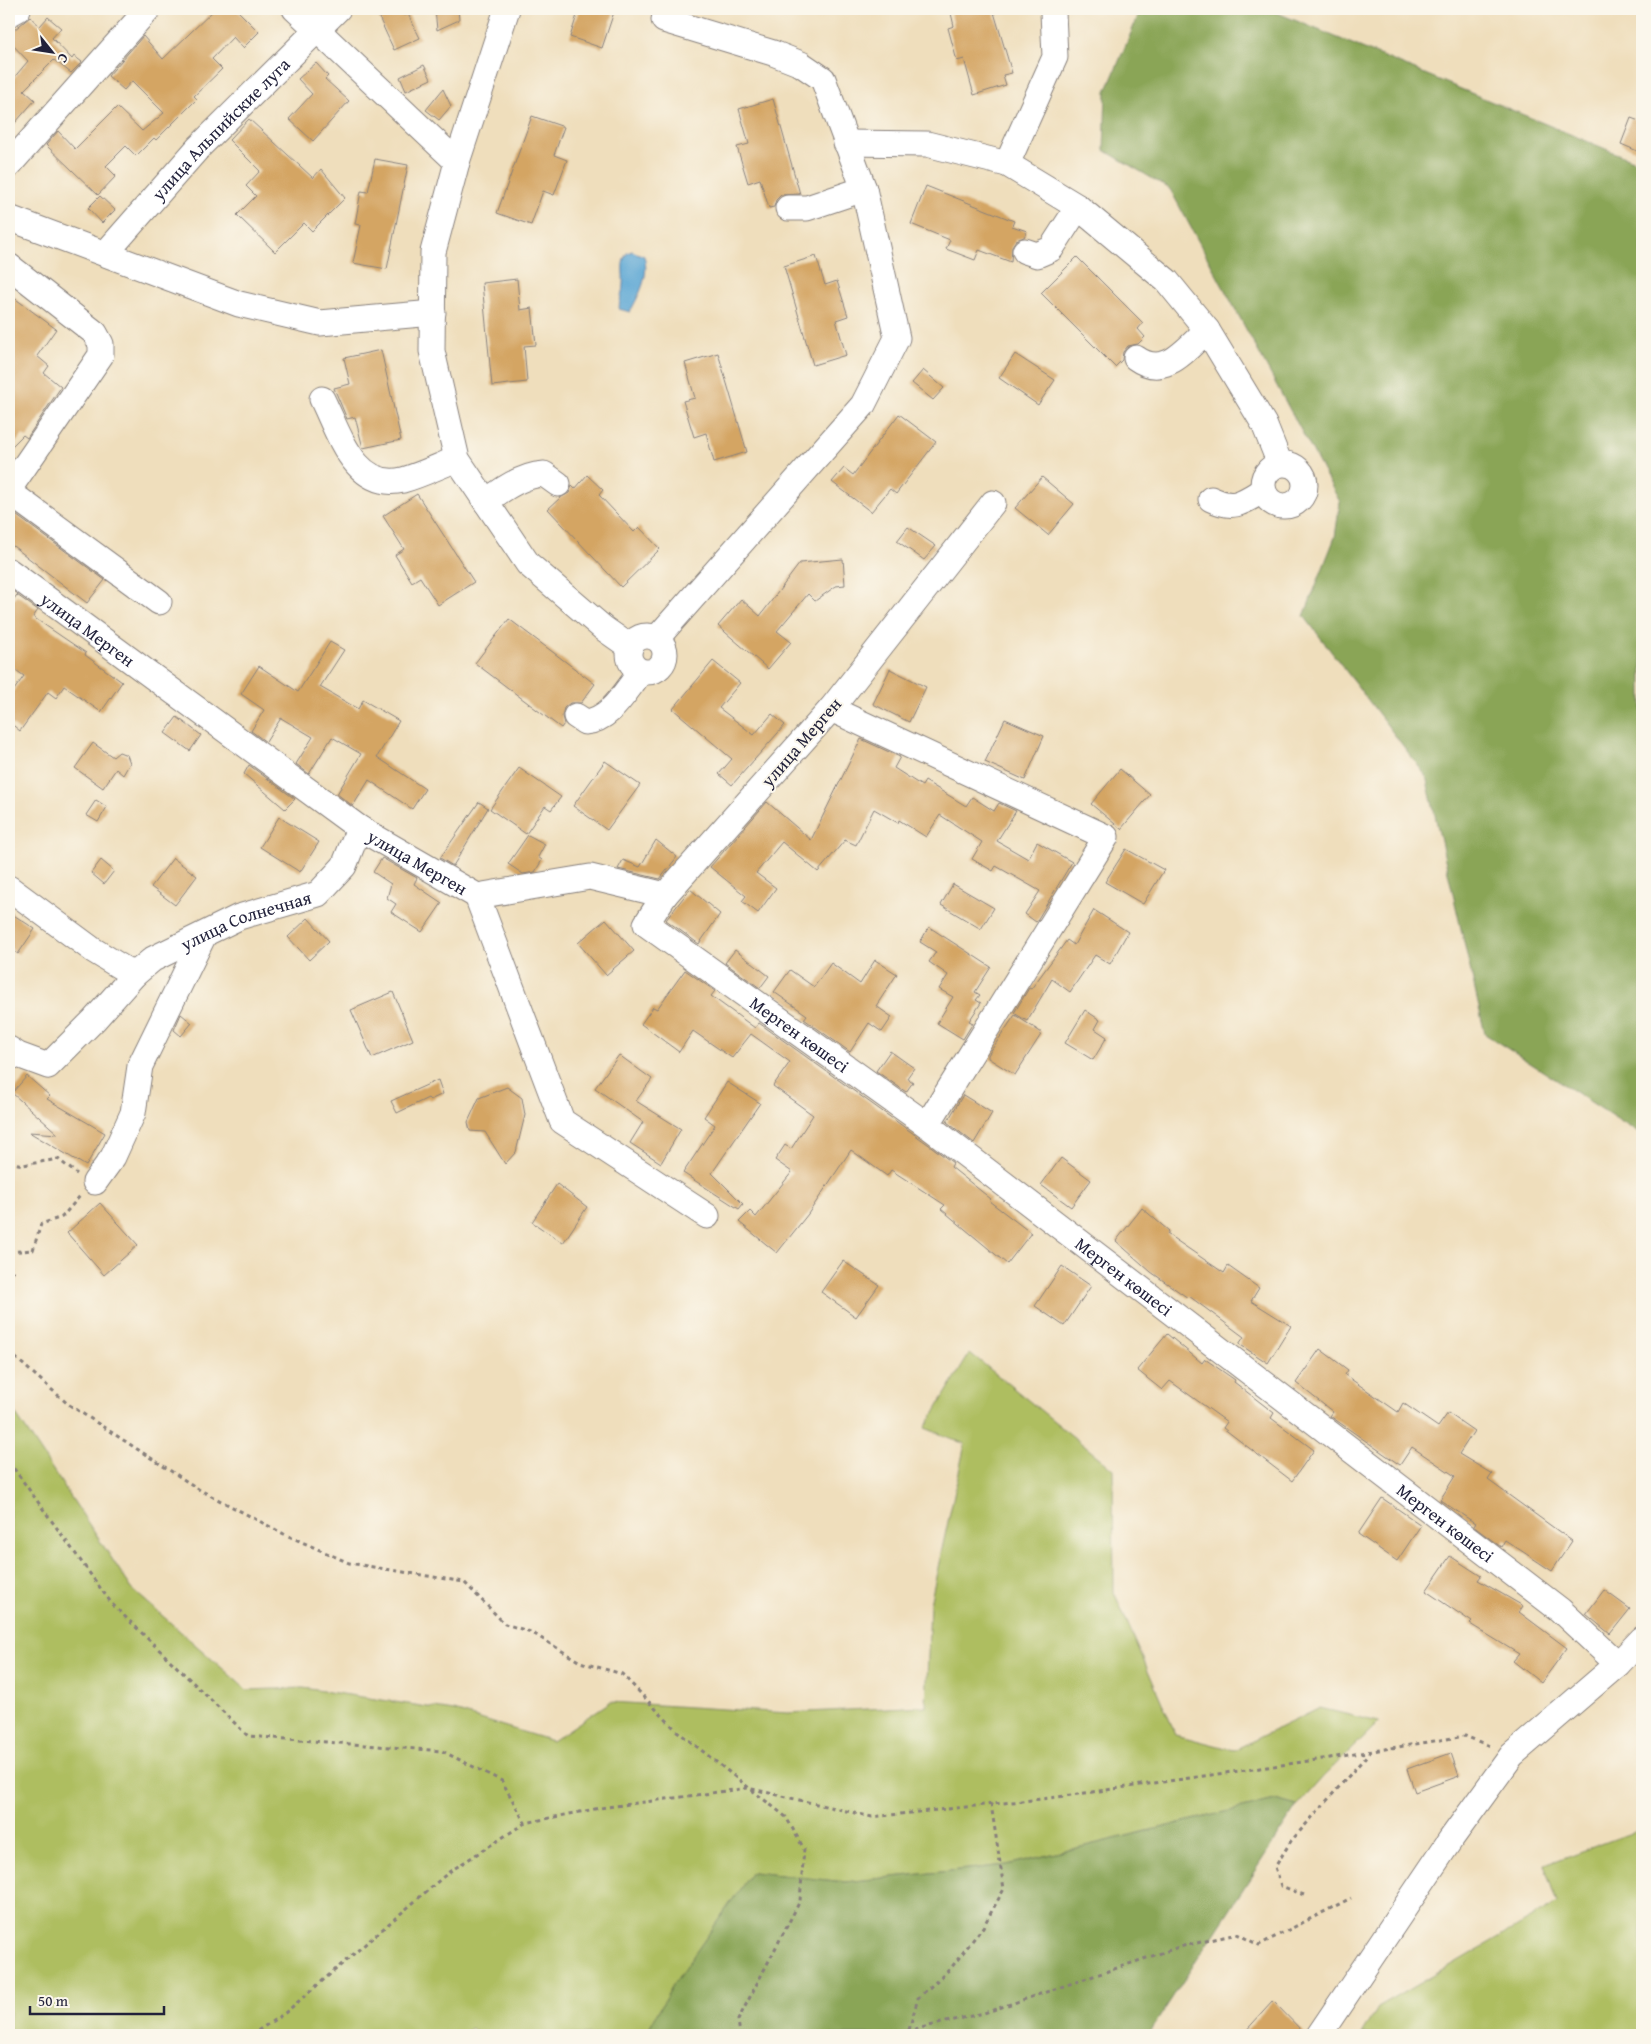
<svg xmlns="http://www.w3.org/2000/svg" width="1651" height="2044" font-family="'Gentium Book Plus',serif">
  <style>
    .green { fill: #aebe61; stroke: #68704e }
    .forest { fill: #8aa557; stroke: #566449 }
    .water { fill: #5da7d4; stroke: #406488 }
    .building { fill: #d4a563 }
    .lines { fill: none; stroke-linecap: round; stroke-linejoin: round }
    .minor-casing { stroke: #88807c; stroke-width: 27 }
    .path { stroke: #88807c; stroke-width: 3; stroke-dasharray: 4 4; stroke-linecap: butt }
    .minor { stroke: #fff; stroke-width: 25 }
    .labels { text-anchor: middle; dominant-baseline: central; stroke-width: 4; stroke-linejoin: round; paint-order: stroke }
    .street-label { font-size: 18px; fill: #22223b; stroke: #fbf7ec }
  </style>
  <rect width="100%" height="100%" fill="#fbf7ec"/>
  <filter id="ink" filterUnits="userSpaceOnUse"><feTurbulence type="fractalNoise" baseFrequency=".02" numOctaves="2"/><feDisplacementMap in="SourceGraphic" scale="10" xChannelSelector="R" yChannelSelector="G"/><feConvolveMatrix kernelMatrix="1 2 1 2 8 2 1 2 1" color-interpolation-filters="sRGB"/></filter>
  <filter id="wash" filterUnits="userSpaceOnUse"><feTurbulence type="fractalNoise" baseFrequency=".0096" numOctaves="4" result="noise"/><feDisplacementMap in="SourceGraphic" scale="20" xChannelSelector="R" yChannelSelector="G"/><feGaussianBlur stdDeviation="1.12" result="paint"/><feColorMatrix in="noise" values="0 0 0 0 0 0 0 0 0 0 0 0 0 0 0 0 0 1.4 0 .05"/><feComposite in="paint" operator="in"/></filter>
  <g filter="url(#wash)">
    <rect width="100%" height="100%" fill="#efdebc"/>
    <g class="green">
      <polygon points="970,1353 1113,1469 1114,1592 1176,1735 1234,1750 1320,1708 1379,1722 1323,1777 1297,1806 1275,1800 1007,1865 845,1882 752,1872 673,1985 645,2035 478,2035 471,2028 461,2035 9,2035 9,1404 132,1589 247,1690 303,1688 454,1711 552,1741 610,1702 788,1713 926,1706 930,1604 965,1444 925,1428"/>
      <polygon points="1642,1829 1642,2035 1362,2035 1378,2008 1557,1903 1544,1865"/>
    </g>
    <g class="forest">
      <polygon points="1141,9 1268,9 1642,164 1642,1135 1485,1034 1426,776 1304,616 1335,537 1340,502 1170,189 1104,150 1106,92"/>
      <polygon points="1275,1800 1297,1806 1148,2035 645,2035 673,1985 752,1872 845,1882 1007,1865"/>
    </g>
    <path class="water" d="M632,251L644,256C650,276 639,295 630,312L619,309C619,300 623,293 623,284C624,272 620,264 627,253Z"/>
    <g id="blocks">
      <g class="building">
        <polygon points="215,9 236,9 259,32 243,48 233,37 212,59 222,69 194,96 197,99 156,140 154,138 136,156 126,146 106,166 116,176 98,195 46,145 58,131 75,149 117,107 142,131 164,113 132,81 124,90 108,76 143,36 163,59"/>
        <polygon points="375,9 401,9 404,16 408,14 420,38 394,50"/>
        <polygon points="435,9 458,9 459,20 437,30"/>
        <polygon points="579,9 615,9 602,48 570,37"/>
        <polygon points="950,9 993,9 1012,73 1003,75 1006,85 974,95 964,59 957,61 948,28 954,26"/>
        <polygon points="30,17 40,26 48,17 61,28 52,38 72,59 74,56 82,62 71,73 54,60 24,90 35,100 9,130 9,77 12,80 28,61 9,41 9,34"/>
        <polygon points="316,63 328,76 325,79 349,101 313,141 289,119 312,94 298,79"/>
        <polygon points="424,65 431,79 406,91 400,77"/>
        <polygon points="443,89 451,106 439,120 426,110"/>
        <polygon points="773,99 800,194 781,195 776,200 774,207 769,208 760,179 748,183 737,147 749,144 739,109"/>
        <polygon points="532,116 564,127 554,155 567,160 554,195 543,191 531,225 497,213"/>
        <polygon points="1631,118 1642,122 1642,153 1621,144"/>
        <polygon points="249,119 313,178 321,169 345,198 312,231 304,223 275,252 237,215 256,196 246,186 260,171 229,140"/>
        <polygon points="375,159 408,165 387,269 353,263 361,225 355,224 361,191 368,192"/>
        <polygon points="926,186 1014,221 1012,226 1027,231 1024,237 1016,240 1012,246 1011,262 979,250 975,260 946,249 950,240 911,224"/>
        <polygon points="100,196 115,210 102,223 88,208"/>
        <polygon points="816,256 825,285 837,281 848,316 836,320 846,355 813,365 784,266"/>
        <polygon points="1077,257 1143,323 1138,329 1145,337 1138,344 1128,346 1123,352 1122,360 1115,367 1041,293"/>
        <polygon points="517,279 520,310 532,308 536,345 524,346 527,382 492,386 482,283"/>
        <polygon points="9,294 56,329 37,356 49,366 44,373 61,387 27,438 23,435 9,449"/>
        <polygon points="381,350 401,440 363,448 355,417 347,419 334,388 350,384 344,358"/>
        <polygon points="718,353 747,452 714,462 706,433 694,437 683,401 695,398 685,363"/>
        <polygon points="1015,354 1055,380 1038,405 999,378"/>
        <polygon points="923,370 944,388 933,400 912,383"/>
        <polygon points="899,414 936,442 896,494 890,489 871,512 832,482 844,468 853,475"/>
        <polygon points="587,475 603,490 599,495 634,532 639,527 660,549 621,587 548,509 560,498 569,493 572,486 575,489"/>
        <polygon points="1042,477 1074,504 1048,535 1015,508"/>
        <polygon points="417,494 474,582 438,605 420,577 412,582 395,555 404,549 383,516"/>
        <polygon points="9,510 105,580 87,603 9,543"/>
        <polygon points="908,527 936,546 924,560 897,541"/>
        <polygon points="843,559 845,585 836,586 815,601 808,594 777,631 791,642 768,669 718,626 741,599 760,616 800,563"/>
        <polygon points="17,595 38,610 33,617 86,653 85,655 122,682 101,712 64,686 56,698 48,692 20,731 9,722 9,697 24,676 9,665 9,605"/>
        <polygon points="509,619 595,684 581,703 570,703 564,708 562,716 564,724 561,728 475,663"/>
        <polygon points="330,642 344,650 320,687 358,709 363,700 399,721 377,757 425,789 412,809 369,780 353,806 337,794 361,754 332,737 309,774 296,764 313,737 281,718 266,742 251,731 264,710 241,694 259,666 298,692"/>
        <polygon points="713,661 740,683 719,708 754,735 772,714 785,725 732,785 719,774 732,759 673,709"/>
        <polygon points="890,669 926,687 909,722 873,704"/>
        <polygon points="177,717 201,735 190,751 165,733"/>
        <polygon points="1005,719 1044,736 1025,780 985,762"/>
        <polygon points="861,739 900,757 894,768 922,786 925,781 966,806 972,797 994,811 999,803 1016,811 997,841 1028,859 1037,842 1072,862 1036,922 1025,914 1040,891 996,866 993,871 972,859 982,842 940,815 926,837 899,820 898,823 874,809 856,845 845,840 818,872 782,842 756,873 776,888 758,913 742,901 746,896 710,867 767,802 811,840"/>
        <polygon points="93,743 113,757 119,752 127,755 130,763 123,775 116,769 103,788 75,768"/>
        <polygon points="605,761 640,785 607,830 573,806"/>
        <polygon points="249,765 295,799 285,809 244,774"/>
        <polygon points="519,768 561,797 551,810 545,806 526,834 490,809"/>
        <polygon points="1120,769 1150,795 1121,829 1091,804"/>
        <polygon points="96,800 107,807 98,822 86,815"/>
        <polygon points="479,802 488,808 453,866 440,858"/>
        <polygon points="279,817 319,842 300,872 260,847"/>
        <polygon points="528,835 545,844 538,857 542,860 535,872 523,874 508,864"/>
        <polygon points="656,840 677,857 660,879 618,869 623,860 640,867"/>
        <polygon points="1126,849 1164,870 1143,904 1105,882"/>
        <polygon points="173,858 197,876 175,905 151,887"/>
        <polygon points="382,858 417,878 414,884 442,903 422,932 391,912 396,904 387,898 391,884 373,872"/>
        <polygon points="101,860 114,871 104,884 91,873"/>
        <polygon points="953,884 994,908 981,929 941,905"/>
        <polygon points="690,889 720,914 699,944 666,920"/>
        <polygon points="1094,910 1128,932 1110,964 1095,955 1070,992 1052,979 1027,1021 1014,1013 1029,988 1031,989 1067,940 1074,945"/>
        <polygon points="9,912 35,929 18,954 9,947"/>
        <polygon points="308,918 329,941 309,960 288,937"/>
        <polygon points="606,919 634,951 606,975 578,943"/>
        <polygon points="929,927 991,967 975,992 980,995 976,1000 981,1003 969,1021 973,1023 963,1039 937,1023 953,997 939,989 948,975 929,962 936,952 920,942"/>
        <polygon points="735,950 769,976 760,988 725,963"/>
        <polygon points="875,960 897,974 876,1006 892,1017 882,1032 869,1023 850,1052 804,1019 807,1015 774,992 790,970 814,987 831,963 860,984"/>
        <polygon points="685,970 715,991 711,996 755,1028 759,1023 932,1147 953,1163 951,1167 991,1199 989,1201 1031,1233 1007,1264 941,1209 945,1205 891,1170 887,1176 851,1150 808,1214 777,1253 739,1222 750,1211 756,1217 792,1172 775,1160 785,1145 791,1149 813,1115 773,1086 790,1062 751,1034 732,1058 693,1031 679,1052 641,1024 653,1007 657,1009"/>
        <polygon points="393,992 413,1040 372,1058 351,1010"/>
        <polygon points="1085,1010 1100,1020 1095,1029 1107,1037 1093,1060 1065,1043"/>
        <polygon points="181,1014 192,1023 181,1036 174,1030"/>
        <polygon points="1015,1015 1042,1033 1015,1075 988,1058 988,1055"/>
        <polygon points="890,1051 914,1068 907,1078 913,1082 906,1092 876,1071"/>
        <polygon points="619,1055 652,1079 636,1101 681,1129 661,1163 630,1143 643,1122 595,1088"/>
        <polygon points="27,1076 50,1096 47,1099 105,1133 86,1166 29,1132 58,1134 12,1093"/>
        <polygon points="438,1080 443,1094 430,1100 428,1098 397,1113 391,1101"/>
        <polygon points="727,1082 760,1103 712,1173 743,1204 739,1209 683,1173 715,1125 704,1117"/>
        <polygon points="507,1087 522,1098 525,1115 516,1152 505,1164 485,1132 470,1131 468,1122 479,1098"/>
        <polygon points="963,1095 992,1113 974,1143 947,1122"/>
        <polygon points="1061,1158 1091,1180 1071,1207 1041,1185"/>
        <polygon points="557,1184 587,1207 563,1243 532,1222"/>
        <polygon points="100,1203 138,1245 104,1275 67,1233"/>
        <polygon points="1142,1208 1169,1231 1167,1234 1224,1273 1228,1266 1259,1288 1251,1301 1291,1326 1268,1363 1239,1344 1244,1337 1189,1296 1188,1298 1151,1272 1116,1241"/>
        <polygon points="843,1261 879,1285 856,1317 821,1292"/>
        <polygon points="1062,1266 1091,1286 1064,1326 1035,1306"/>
        <polygon points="1167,1334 1202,1363 1205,1359 1235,1380 1234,1382 1274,1413 1271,1418 1314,1450 1292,1481 1223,1428 1227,1422 1170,1381 1162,1390 1137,1370"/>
        <polygon points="1320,1349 1348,1370 1345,1375 1398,1412 1403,1403 1438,1427 1448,1413 1474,1431 1459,1454 1492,1474 1488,1480 1572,1541 1552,1571 1505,1540 1501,1547 1473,1526 1475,1523 1440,1500 1455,1476 1412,1447 1400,1465 1330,1416 1333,1412 1296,1383"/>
        <polygon points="1382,1498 1421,1525 1397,1561 1358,1534"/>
        <polygon points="1450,1556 1481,1576 1478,1580 1523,1606 1519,1612 1567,1648 1541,1683 1513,1661 1519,1654 1470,1624 1472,1622 1426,1591"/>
        <polygon points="1604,1590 1630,1609 1610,1634 1586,1614"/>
        <polygon points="1451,1753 1459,1776 1415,1792 1407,1769"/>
        <polygon points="1273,2001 1305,2034 1305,2035 1242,2035"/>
      </g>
    </g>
  </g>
  <g filter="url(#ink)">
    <use href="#blocks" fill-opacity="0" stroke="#88807c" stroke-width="1"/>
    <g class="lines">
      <g class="minor-casing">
        <g id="minor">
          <polyline points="295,9 457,162"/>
          <polyline points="507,9 457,162 433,252 432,351 457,459 528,564 603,628 630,647"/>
          <polyline points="667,9 664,20 773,53 801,64 823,79 864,189 807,208 788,208"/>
          <polyline points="9,14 18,9"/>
          <polyline points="846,143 927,144 1007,164 1078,207 1167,281 1207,330 1264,424 1280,464"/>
          <polyline points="1007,164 1055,57 1053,12"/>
          <polyline points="9,165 148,9"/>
          <polyline points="9,218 239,304 320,323 433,313"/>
          <polyline points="1025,251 1037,255 1051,249 1078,207"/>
          <path id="s1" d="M106,253L199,147L338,9"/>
          <polyline points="9,266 95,333 101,344 101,355 9,489"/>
          <path d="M1136,358C1165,379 1186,349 1207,330"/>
          <path d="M322,399C339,433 355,491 403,480C421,475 439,466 457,459"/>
          <circle cx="1284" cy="485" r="21"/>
          <polyline points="9,492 159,602"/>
          <path d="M1211,499C1234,510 1242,503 1263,490"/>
          <path d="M486,502C502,489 523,475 544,474L558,484"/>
          <path id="s2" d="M993,503L831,709L665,895L646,924L927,1125L1560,1610L1618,1664"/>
          <path id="s3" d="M9,571L359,828L477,896L590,877L665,895"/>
          <circle cx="647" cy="654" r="18"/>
          <polyline points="657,638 863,405 897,338 864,189"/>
          <polyline points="831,709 1106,837 927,1125"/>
          <path d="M576,716L585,722C611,720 625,691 641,672"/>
          <polyline points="9,888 93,950 134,975"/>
          <polyline points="477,896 562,1121 707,1216"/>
          <path id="s4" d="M9,1049L18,1055L48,1066L94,1020L134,975L153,959L239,917L318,894L344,866L359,828"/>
          <polyline points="95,1182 113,1157 133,1113 140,1066 204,935"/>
          <polyline points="1319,2035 1451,1839 1512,1755 1618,1664 1642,1639"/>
        </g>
      </g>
      <g class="path">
        <polyline points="9,1162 23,1165 58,1159 77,1174"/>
        <polyline points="9,1252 33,1250 41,1224 62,1217 80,1196"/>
        <polyline points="9,1264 13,1271 9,1275"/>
        <polyline points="9,1352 68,1404 200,1490 284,1534 349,1563 464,1582 505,1624 531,1632 580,1662 622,1674 677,1731 786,1817 804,1849 800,1901 738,2020 740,2035"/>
        <polyline points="9,1462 112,1604 248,1736 442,1751 502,1781 525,1823 600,1808 748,1788 872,1817 1050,1798 1330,1758 1465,1736 1492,1747"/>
        <polyline points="1304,1895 1281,1886 1275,1867 1291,1841 1370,1752"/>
        <polyline points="909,2030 918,1998 951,1968 983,1927 1004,1889 991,1804"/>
        <polyline points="251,2035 285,2013 449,1872 525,1823"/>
        <polyline points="891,2035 984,2013 1179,1947 1237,1934 1259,1945 1351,1898"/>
      </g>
      <use href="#minor" class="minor"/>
    </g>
  </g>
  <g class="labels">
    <g class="street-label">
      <text stroke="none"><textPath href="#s1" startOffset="169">улица Альпийские луга</textPath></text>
      <text stroke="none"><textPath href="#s3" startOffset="98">улица Мерген</textPath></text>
      <text transform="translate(801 742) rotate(-49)">улица Мерген</text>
      <text stroke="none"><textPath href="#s3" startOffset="502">улица Мерген</textPath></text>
      <text stroke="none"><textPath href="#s4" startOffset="294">улица Солнечная</textPath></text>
      <text stroke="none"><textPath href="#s2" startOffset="735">Мерген көшесі</textPath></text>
      <text stroke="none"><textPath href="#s2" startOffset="1140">Мерген көшесі</textPath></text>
      <text stroke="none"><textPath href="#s2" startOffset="1545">Мерген көшесі</textPath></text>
    </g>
  </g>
  <rect width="1651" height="2044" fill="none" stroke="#fbf7ec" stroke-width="30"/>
  <g transform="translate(52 52) rotate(120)" stroke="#fbf7ec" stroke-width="4" paint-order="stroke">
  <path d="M0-4L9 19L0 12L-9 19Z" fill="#22223b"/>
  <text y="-8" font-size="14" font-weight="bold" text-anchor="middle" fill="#22223b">С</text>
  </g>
  <path d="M30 2006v8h134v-8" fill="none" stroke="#22223b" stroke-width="2.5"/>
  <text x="38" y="2006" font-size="15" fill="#22223b" stroke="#fbf7ec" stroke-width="4" paint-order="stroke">50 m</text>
</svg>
